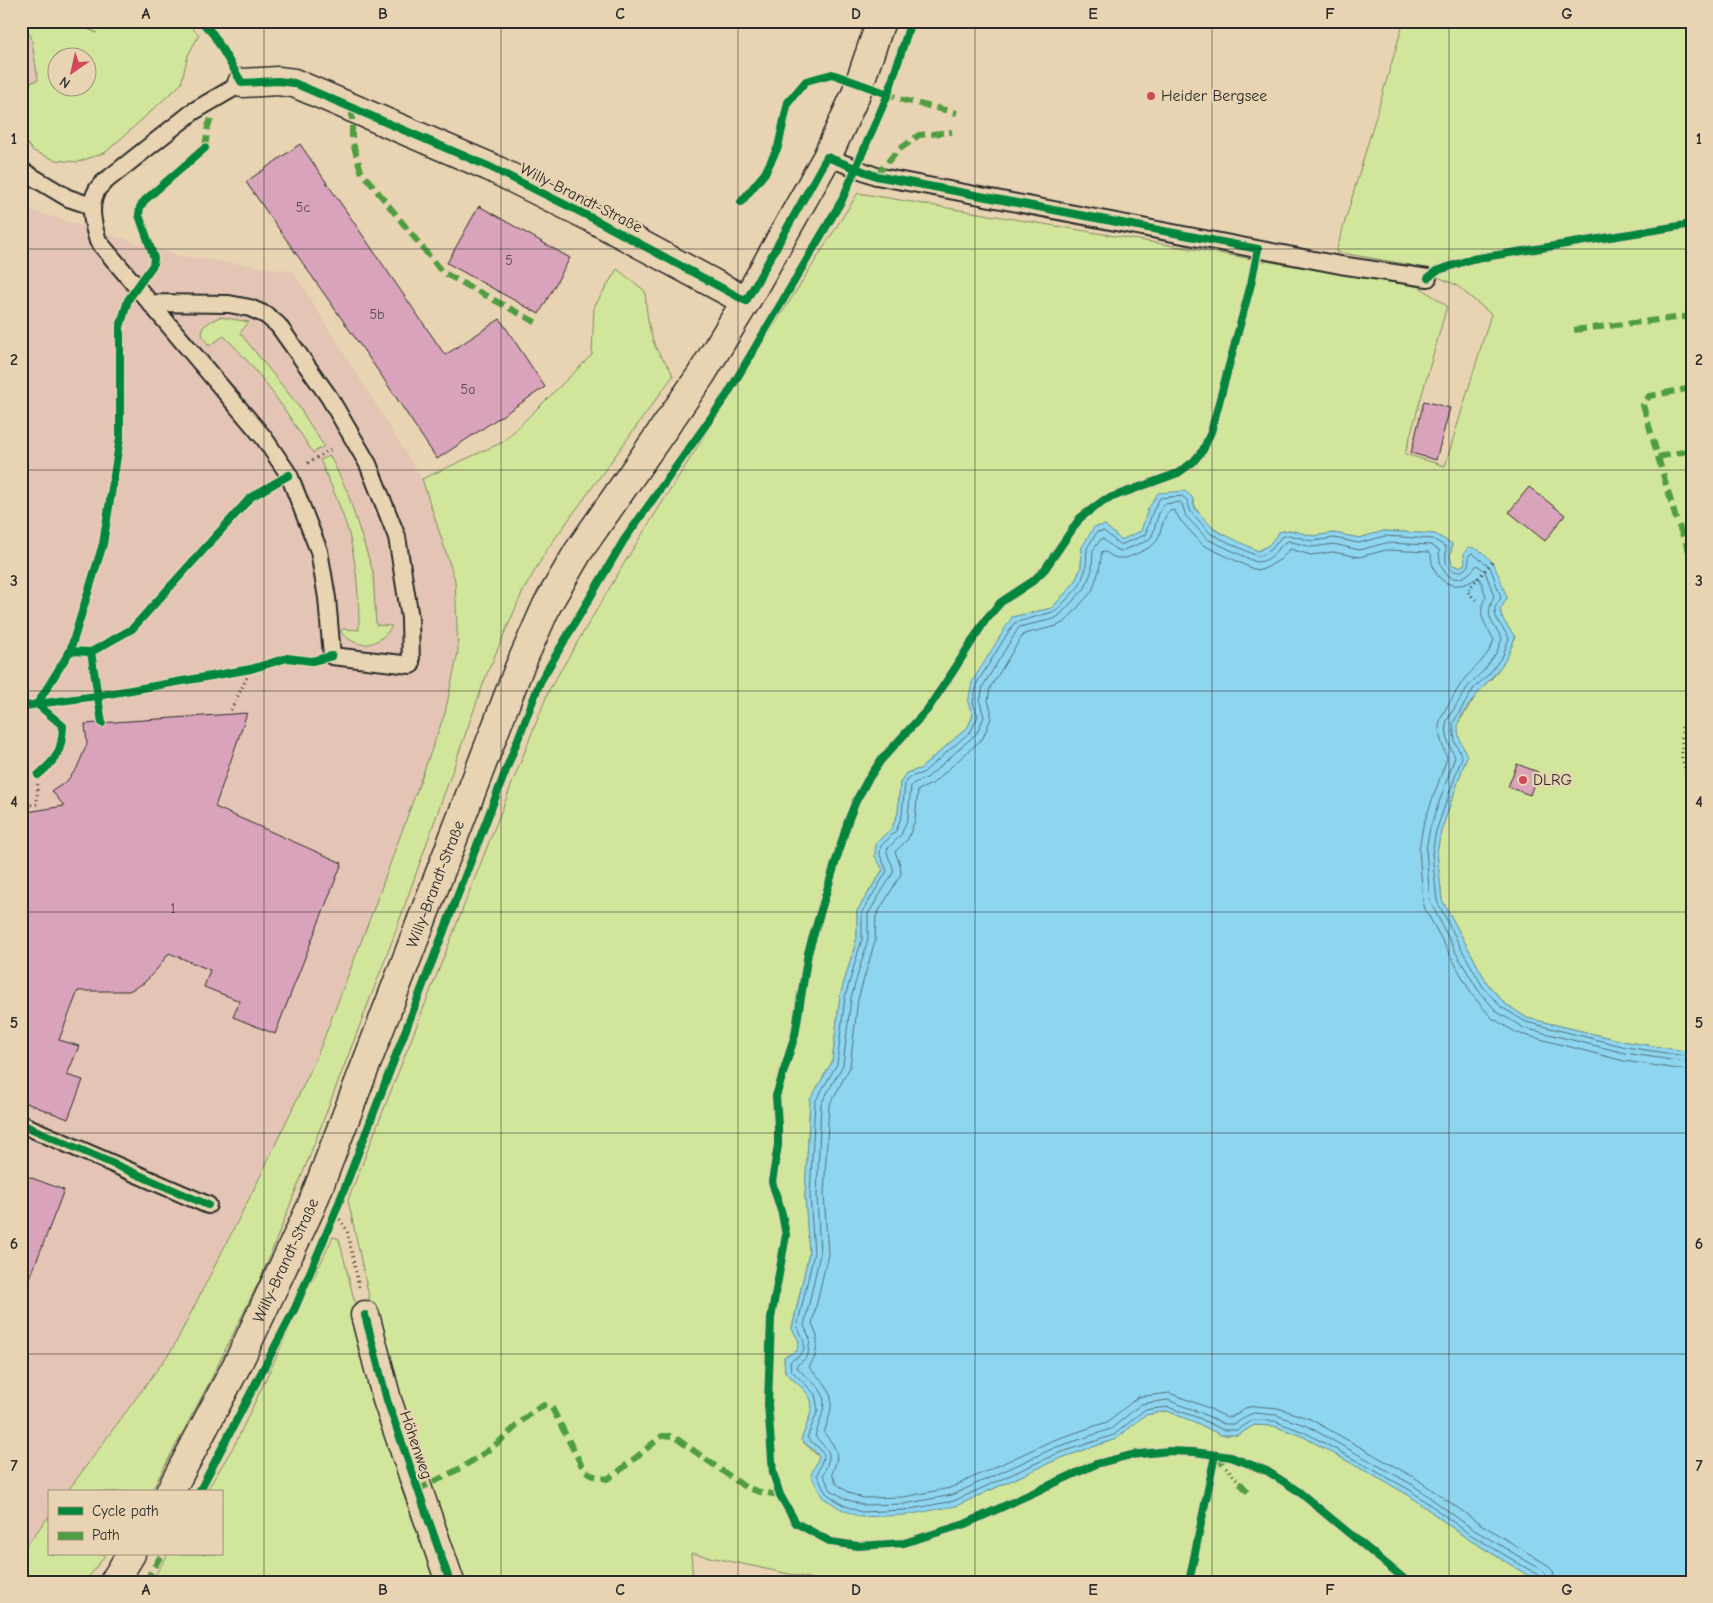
<svg xmlns="http://www.w3.org/2000/svg" width="1713" height="1603" font-family="'Comic Neue',sans-serif">
  <style>
    .built { fill: #e4c5b5 }
    .green { fill: #d1e69a; stroke: #7e8862; fill-rule: evenodd }
    .water { fill: #8ed6f0; stroke: #6692a1 }
    .lines { fill: none; stroke-linecap: round; stroke-linejoin: round }
    .shore { stroke: #536f7a; stroke-width: 1 }
    .building { fill: #d9a3bb; stroke: #2b2b2b }
    .lane-casing { stroke: #2b2b2b; stroke-width: 20 }
    .street-casing { stroke: #2b2b2b; stroke-width: 31 }
    .path { stroke: #2b2b2b; stroke-width: 3; stroke-dasharray: 1 4; stroke-linecap: butt }
    .lane { stroke: #e8d4b2; stroke-width: 16 }
    .street { stroke: #e8d4b2; stroke-width: 28 }
    .quiet { stroke: #4f9d41; stroke-width: 6; stroke-dasharray: 12 6; stroke-linecap: butt }
    .cycleway-casing { stroke: #e8d4b2; stroke-width: 11 }
    .cycleway { stroke: #00873e; stroke-width: 8 }
    .grid { fill: none; stroke: #2b2b2b; stroke-width: 1; stroke-opacity: 0.55 }
    .poi-dot { fill: #d1495b; stroke: #e8d4b2; stroke-width: 2 }
    .labels { text-anchor: middle; dominant-baseline: central; stroke-width: 4.5; stroke-linejoin: round; paint-order: stroke }
    .number-label { font-size: 14px; fill: #56494f }
    .poi-label { font-size: 16px; fill: #2b2b2b; stroke: #e8d4b2; text-anchor: start }
    .street-label { font-size: 16px; fill: #2b2b2b; stroke: #e8d4b2 }
    .neatline { fill: none; stroke: #2b2b2b; stroke-width: 2 }
    .grid-label { font-size: 16px; text-anchor: middle; font-weight: bold; fill: #2b2b2b }
  </style>
  <rect width="100%" height="100%" fill="#e8d4b2"/>
  <filter id="ink" filterUnits="userSpaceOnUse"><feTurbulence type="fractalNoise" baseFrequency=".02" numOctaves="2"/><feDisplacementMap in="SourceGraphic" scale="10" xChannelSelector="R" yChannelSelector="G"/><feConvolveMatrix kernelMatrix="1 2 1 2 8 2 1 2 1" color-interpolation-filters="sRGB"/></filter>
  <g filter="url(#ink)">
    <g class="built">
      <polygon points="21,21 73,21 124,44 88,58 58,58 21,109"/>
      <polygon points="21,207 180,256 293,271 422,479 455,580 458,652 445,713 374,908 316,1059 257,1183 173,1348 67,1492 49,1492 49,1516 21,1552"/>
    </g>
    <g class="green">
      <path d="M23,21H70L97,33L73,21H182L187,23L199,35L188,55L181,84L106,152L78,162L55,160L33,151L25,141L21,126V86L38,80L31,36ZM58,58H88V88H58Z"/>
      <path d="M1404,21H1692V1052L1627,1042L1527,1018L1504,1003L1487,983L1442,900L1437,852L1441,831L1467,756L1459,740L1457,725L1479,691L1494,676L1507,657L1515,638L1502,618L1500,609L1507,598L1465,564L1459,567L1452,565L1450,557L1452,544L1435,534L1384,531L1359,538L1334,533L1313,536L1289,530L1279,532L1269,545L1258,551C1231,538 1200,529 1192,497L1148,509L1142,531L1121,540L1105,525L1082,547L1081,567L1075,582L1052,608L1012,617L968,703L973,715L968,727L920,769L906,773L900,783L898,813L892,828L876,843L875,856L883,869L857,911V938L840,996L832,1062L810,1100L805,1195L809,1253L792,1328L799,1341L797,1352L784,1357L785,1372C818,1402 817,1398 801,1440L819,1457L956,1506L1058,1459L1116,1439L1145,1415L1167,1411L1197,1423L1221,1435H1238L1254,1425L1274,1426L1302,1436L1407,1494L1465,1537L1539,1582H827L691,1553L693,1582H463L379,1343L348,1200L549,690L631,552L858,193L1420,287L1447,306L1405,454L1445,466L1491,314L1456,285L1411,265L1336,252Z"/>
      <path d="M617,269L645,291C646,309 648,328 655,346C659,357 669,363 673,376L546,551L522,593L486,676L391,944L308,1160L262,1275L209,1383L151,1492H67L173,1348L257,1183L316,1059L374,908L445,713L458,652L455,580L422,479L503,442L592,355L594,307Z"/>
      <path d="M220,317L249,322L240,333L297,404L324,446L313,453C287,412 260,371 224,336L209,346L202,335L203,327L211,321Z"/>
      <path d="M330,456L347,491L373,572L376,625L392,626C379,646 359,652 341,632L342,629L359,630C359,590 356,548 341,510C335,493 327,477 320,460Z"/>
      <polygon points="333,1237 339,1239 400,1485 435,1582 151,1582 168,1554 221,1554 221,1492 206,1492 235,1444"/>
      <polygon points="49,1516 49,1554 106,1554 85,1582 21,1582 21,1552"/>
    </g>
    <path class="water" d="M1185,491L1192,497L1195,509L1215,530L1258,551L1269,545L1279,532L1289,530L1313,536L1334,533L1359,538L1384,531L1435,534L1452,544L1450,557L1452,565L1459,567L1465,564L1464,554L1468,547C1493,549 1500,579 1507,598L1500,610L1502,618L1515,637C1512,644 1510,653 1506,659C1497,674 1457,712 1458,727C1458,738 1463,747 1467,756L1441,831L1437,852L1442,900L1487,983L1504,1003L1527,1018L1627,1042L1692,1052V1582H1539L1465,1537L1407,1494L1302,1436L1274,1426L1254,1425L1238,1435H1221L1197,1423L1167,1411L1145,1415L1116,1439L1058,1459L956,1506L906,1515L860,1517L841,1509L822,1497L811,1475L819,1457L815,1451L801,1440C817,1398 818,1402 785,1372L784,1357L797,1351L799,1341L792,1329L809,1253L805,1195L810,1100L832,1062L840,996L857,938V911L883,870L875,856L876,843L892,828L898,813L900,783L906,773L920,769L968,727L973,715L968,703L972,682L1012,617L1052,608L1075,582L1081,567L1082,547L1094,527L1105,525L1121,540L1141,531L1148,509L1158,493Z"/>
    <g class="lines">
      <g class="shore">
        <path d="M1541,1582L1538,1575L1468,1533L1410,1490L1304,1432L1274,1421L1253,1420L1237,1430H1223L1199,1418L1168,1407L1144,1410L1114,1435L1056,1454L954,1501L905,1510L861,1512L843,1505L826,1493L817,1475L824,1455L819,1448L807,1438L818,1410L815,1394L791,1370L790,1362C792,1359 798,1358 800,1355C809,1346 801,1335 797,1327L814,1253L810,1195L815,1102L837,1064L845,997L862,939V912L887,871L880,855L881,846L896,831L902,815L905,784L910,777L923,773L971,731L978,716L973,703L977,683L1014,623L1056,611L1080,585L1086,568L1087,548L1097,532L1104,531L1120,545L1145,535L1153,511L1160,498L1182,496L1187,500L1191,512L1211,534L1257,556H1261L1272,549L1281,537L1289,535L1312,541L1334,538L1359,543L1385,536L1433,539L1446,547C1446,560 1443,569 1459,572C1469,568 1469,565 1469,555L1472,553L1490,567L1501,597C1500,600 1496,605 1495,608C1493,618 1505,630 1509,638L1503,655L1490,673L1474,688L1453,723L1455,742L1462,757L1436,831L1432,853L1437,901L1462,950L1483,987L1501,1007L1526,1022L1626,1047L1692,1057"/>
        <path d="M1547,1582L1546,1575L1542,1570L1471,1528L1413,1485L1307,1426L1276,1415L1254,1413L1248,1415L1235,1424H1224L1201,1413L1168,1400L1141,1404L1111,1429L1054,1448L952,1495L904,1504L862,1505L846,1499L831,1490L823,1475C833,1450 831,1455 815,1436C820,1420 831,1400 817,1386C810,1379 801,1373 796,1366L805,1359L808,1354L810,1339L804,1326L820,1254L817,1195L821,1104L843,1065L851,998L868,939V914L893,873C895,864 886,858 887,849L901,835L908,818L911,786L914,783L927,778L977,733L984,717L980,702L983,686L1019,627L1054,619L1060,615L1085,588L1092,570L1093,550L1101,539H1103L1115,549L1121,551L1147,541L1152,536L1159,513L1164,504L1180,502L1182,504L1186,516L1207,539L1256,562C1273,562 1276,547 1288,541L1312,547L1334,544L1359,550L1386,543L1431,545L1439,550C1439,579 1459,589 1477,565L1485,571L1494,596C1484,619 1492,620 1502,639L1497,652L1485,669L1469,685L1447,720L1446,726L1448,742L1455,757L1430,828L1426,850L1430,901L1456,953L1478,990L1497,1012L1524,1028L1625,1053L1692,1063"/>
        <path d="M1555,1582L1553,1571L1546,1564L1476,1521L1417,1479L1310,1419L1278,1408L1255,1406L1245,1408L1232,1417H1226L1204,1406L1169,1393L1138,1397L1107,1422L1051,1441L950,1488L904,1497L863,1498L849,1493L837,1484L832,1474C840,1454 838,1450 824,1433C829,1417 837,1400 825,1384C821,1378 813,1373 809,1367L815,1357L817,1344V1336L812,1324L828,1254L824,1194L829,1106L850,1067L858,999L875,941L876,916L901,874L900,864L895,852L908,839L915,820L918,790L932,784L983,738L991,718V710L988,701L990,688L1019,641L1024,634L1057,626L1066,621L1092,591L1099,571L1102,551C1108,552 1112,558 1119,558C1126,559 1132,556 1138,553C1167,541 1155,534 1168,512L1174,510L1181,521L1203,545L1253,569L1261,570L1268,567L1281,559L1290,549L1311,555L1333,552L1359,557L1386,550L1429,552L1431,554C1432,582 1454,594 1477,578L1480,579L1486,596C1476,615 1485,623 1494,640C1489,656 1477,665 1466,677C1461,683 1457,690 1453,697C1435,725 1436,727 1447,758L1423,826L1419,849L1423,902L1425,909L1472,995L1492,1018L1517,1033L1624,1061L1692,1071"/>
      </g>
    </g>
    <g class="building">
      <polygon points="300,144 445,355 500,319 545,387 437,459 381,375 246,182"/>
      <polygon points="479,206 570,258 539,314 447,263"/>
      <polygon points="1424,401 1450,408 1436,460 1411,453"/>
      <polygon points="1529,487 1565,515 1545,541 1509,512"/>
      <polygon points="247,713 215,807 342,863 275,1034 233,1017 240,1001 204,987 210,970 169,953 157,969 144,983 129,991 78,991 59,1040 79,1046 67,1075 83,1080 68,1119 21,1101 21,813 64,806 52,791 66,782 77,768 87,744 85,724"/>
      <polygon points="1517,764 1538,772 1530,795 1508,787"/>
      <polygon points="21,1174 64,1190 23,1296 21,1296"/>
    </g>
    <g class="lines">
      <g class="lane-casing">
        <g id="lane">
          <polyline points="827,157 876,176 1340,265 1428,278"/>
          <polyline points="21,170 68,198 92,206"/>
          <path d="M151,303L229,304L250,308L266,315L278,325L329,397L368,464L397,537L410,618L411,665L332,656L327,598L319,551L289,475L264,438L98,241C93,225 88,206 97,190C99,186 104,182 108,179L194,111L242,83"/>
          <polyline points="21,1124 208,1205"/>
        </g>
      </g>
      <g class="street-casing">
        <g id="street">
          <polyline points="242,83 278,81 294,83 490,167 592,218 746,301"/>
          <polyline points="365,1315 387,1400 450,1582"/>
          <path id="s1" d="M170,1492L239,1361L311,1207L519,668L547,605L578,552L701,375L746,301L827,157L855,96L881,21"/>
          <polyline points="114,1582 131,1554"/>
        </g>
      </g>
      <g class="path">
        <polyline points="201,21 213,34 228,59"/>
        <polyline points="151,269 153,265 154,258 139,215 140,207 145,200 205,148"/>
        <polyline points="308,463 333,448"/>
        <polyline points="1476,600 1467,591 1493,561"/>
        <polyline points="70,651 91,652 132,629 251,497 269,487"/>
        <polyline points="91,652 102,723"/>
        <polyline points="37,704 97,696 251,669 287,658 310,661"/>
        <polyline points="21,707 37,704 70,651 103,544 120,438 120,327 126,307"/>
        <polyline points="231,710 251,669"/>
        <polyline points="1682,727 1682,758 1692,796"/>
        <polyline points="21,788 30,811"/>
        <path d="M21,806L37,804L38,775C57,759 62,751 63,726L38,705"/>
        <polyline points="337,1215 347,1230 359,1287"/>
        <polyline points="1226,1467 1240,1483"/>
      </g>
      <use href="#lane" class="lane"/>
      <use href="#street" class="street"/>
      <g class="quiet">
        <polyline points="884,92 899,99 957,113"/>
        <polyline points="352,108 352,140 361,171 442,272 537,323"/>
        <polyline points="205,148 208,126 211,119"/>
        <polyline points="876,176 896,152 919,135 952,132"/>
        <polyline points="1574,330 1692,316"/>
        <polyline points="1692,388 1649,396 1643,405 1676,519 1692,558"/>
        <polyline points="1658,457 1692,450"/>
        <polyline points="1215,1455 1226,1467"/>
        <polyline points="1240,1483 1249,1493"/>
        <path d="M417,1490C444,1477 471,1464 495,1445C512,1432 525,1415 544,1405L552,1408L584,1470L594,1476L607,1479L618,1472L662,1436H673L745,1487L760,1492L780,1495"/>
        <polyline points="145,1582 162,1554"/>
      </g>
      <g class="cycleway-casing">
        <g id="cycleway">
          <polyline points="201,21 213,34 242,83 278,81 294,83 490,167 592,218 746,301 827,157 876,176 1258,249 1251,284 1211,432 1203,450 1193,462 1178,473 1104,500 1080,518 1045,569 1033,581 1001,602 986,619 952,673 927,710 881,760 867,781 856,801 848,821 808,953 795,1035 776,1096 778,1126 778,1145 772,1182 782,1214 786,1235 771,1318 768,1404 773,1473 780,1495 796,1523 831,1542 858,1546 904,1543 965,1524 1096,1464 1131,1455 1169,1451 1194,1452 1231,1457 1267,1471 1298,1491 1408,1582"/>
          <polyline points="741,202 765,173 778,147 788,102 806,81 832,74 888,94"/>
          <polyline points="1428,278 1436,271 1472,259 1692,224"/>
          <polyline points="70,651 91,652 132,629 251,497 289,475"/>
          <polyline points="91,652 102,723"/>
          <polyline points="37,704 97,696 251,669 287,658 312,661 332,656"/>
          <path d="M37,704L63,726C62,751 57,759 38,775"/>
          <polyline points="21,707 37,704 70,651 103,544 120,438 120,327 128,300 153,265 154,258 139,215 140,207 145,200 205,148"/>
          <polyline points="21,1124 208,1205"/>
          <polyline points="365,1315 387,1400 450,1582"/>
          <polyline points="199,1492 295,1308 335,1213 540,682 624,540 727,395 842,200 888,94 911,21"/>
          <polyline points="1189,1582 1215,1455"/>
        </g>
      </g>
      <use href="#cycleway" class="cycleway"/>
    </g>
  </g>
  <path class="grid" d="M264,21V1582M501,21V1582M738,21V1582M975,21V1582M1212,21V1582M1449,21V1582M21,249H1692M21,470H1692M21,691H1692M21,912H1692M21,1133H1692M21,1354H1692"/>
  <g class="poi-dot">
    <circle cx="1151" cy="96" r="5"/>
    <circle cx="1523" cy="780" r="5"/>
  </g>
  <g class="labels">
    <g class="number-label">
      <text x="303" y="207">5c</text>
      <text x="509" y="260">5</text>
      <text x="377" y="314">5b</text>
      <text x="468" y="389">5a</text>
      <text x="173" y="908">1</text>
    </g>
    <g class="poi-label">
      <text x="1161" y="96">Heider Bergsee</text>
      <text x="1533" y="780">DLRG</text>
    </g>
    <g class="street-label">
      <text transform="translate(581 198) rotate(27)">Willy-Brandt-Straße</text>
      <text stroke="none"><textPath href="#s1" startOffset="664">Willy-Brandt-Straße</textPath></text>
      <text stroke="none"><textPath href="#s1" startOffset="259">Willy-Brandt-Straße</textPath></text>
      <text transform="translate(416 1445) rotate(71)">Höhenweg</text>
    </g>
  </g>
  <rect width="1713" height="1603" fill="none" stroke="#e8d4b2" stroke-width="55"/>
  <rect x="48" y="1490" width="175" height="65" fill="#e8d4b2" stroke="#9c907c"/>
  <rect x="58" y="1507" width="25" height="8" fill="#00873e" stroke="#9c907c"/>
  <text x="92" y="1516" font-size="15" fill="#2b2b2b">Cycle path</text>
  <rect x="58" y="1532" width="25" height="8" fill="#4f9d41" stroke="#9c907c"/>
  <text x="92" y="1540" font-size="15" fill="#2b2b2b">Path</text>
  <g transform="translate(72 72) rotate(214)"><circle r="24" fill="#e8d4b2" stroke="#9c907c"/>
  <path d="M0-4L9 19L0 12L-9 19Z" fill="#d1495b"/>
  <text y="-8" font-size="14" font-weight="bold" text-anchor="middle" fill="#2b2b2b">N</text>
  </g>
  <rect x="28" y="28" width="1658" height="1548" class="neatline"/>
  <g class="grid-label">
    <text x="146" y="19">A</text>
    <text x="383" y="19">B</text>
    <text x="620" y="19">C</text>
    <text x="856" y="19">D</text>
    <text x="1093" y="19">E</text>
    <text x="1330" y="19">F</text>
    <text x="1567" y="19">G</text>
    <text x="14" y="144">1</text>
    <text x="1699" y="144">1</text>
    <text x="14" y="365">2</text>
    <text x="1699" y="365">2</text>
    <text x="14" y="586">3</text>
    <text x="1699" y="586">3</text>
    <text x="14" y="807">4</text>
    <text x="1699" y="807">4</text>
    <text x="14" y="1028">5</text>
    <text x="1699" y="1028">5</text>
    <text x="14" y="1249">6</text>
    <text x="1699" y="1249">6</text>
    <text x="14" y="1471">7</text>
    <text x="1699" y="1471">7</text>
    <text x="146" y="1595">A</text>
    <text x="383" y="1595">B</text>
    <text x="620" y="1595">C</text>
    <text x="856" y="1595">D</text>
    <text x="1093" y="1595">E</text>
    <text x="1330" y="1595">F</text>
    <text x="1567" y="1595">G</text>
  </g>
</svg>
